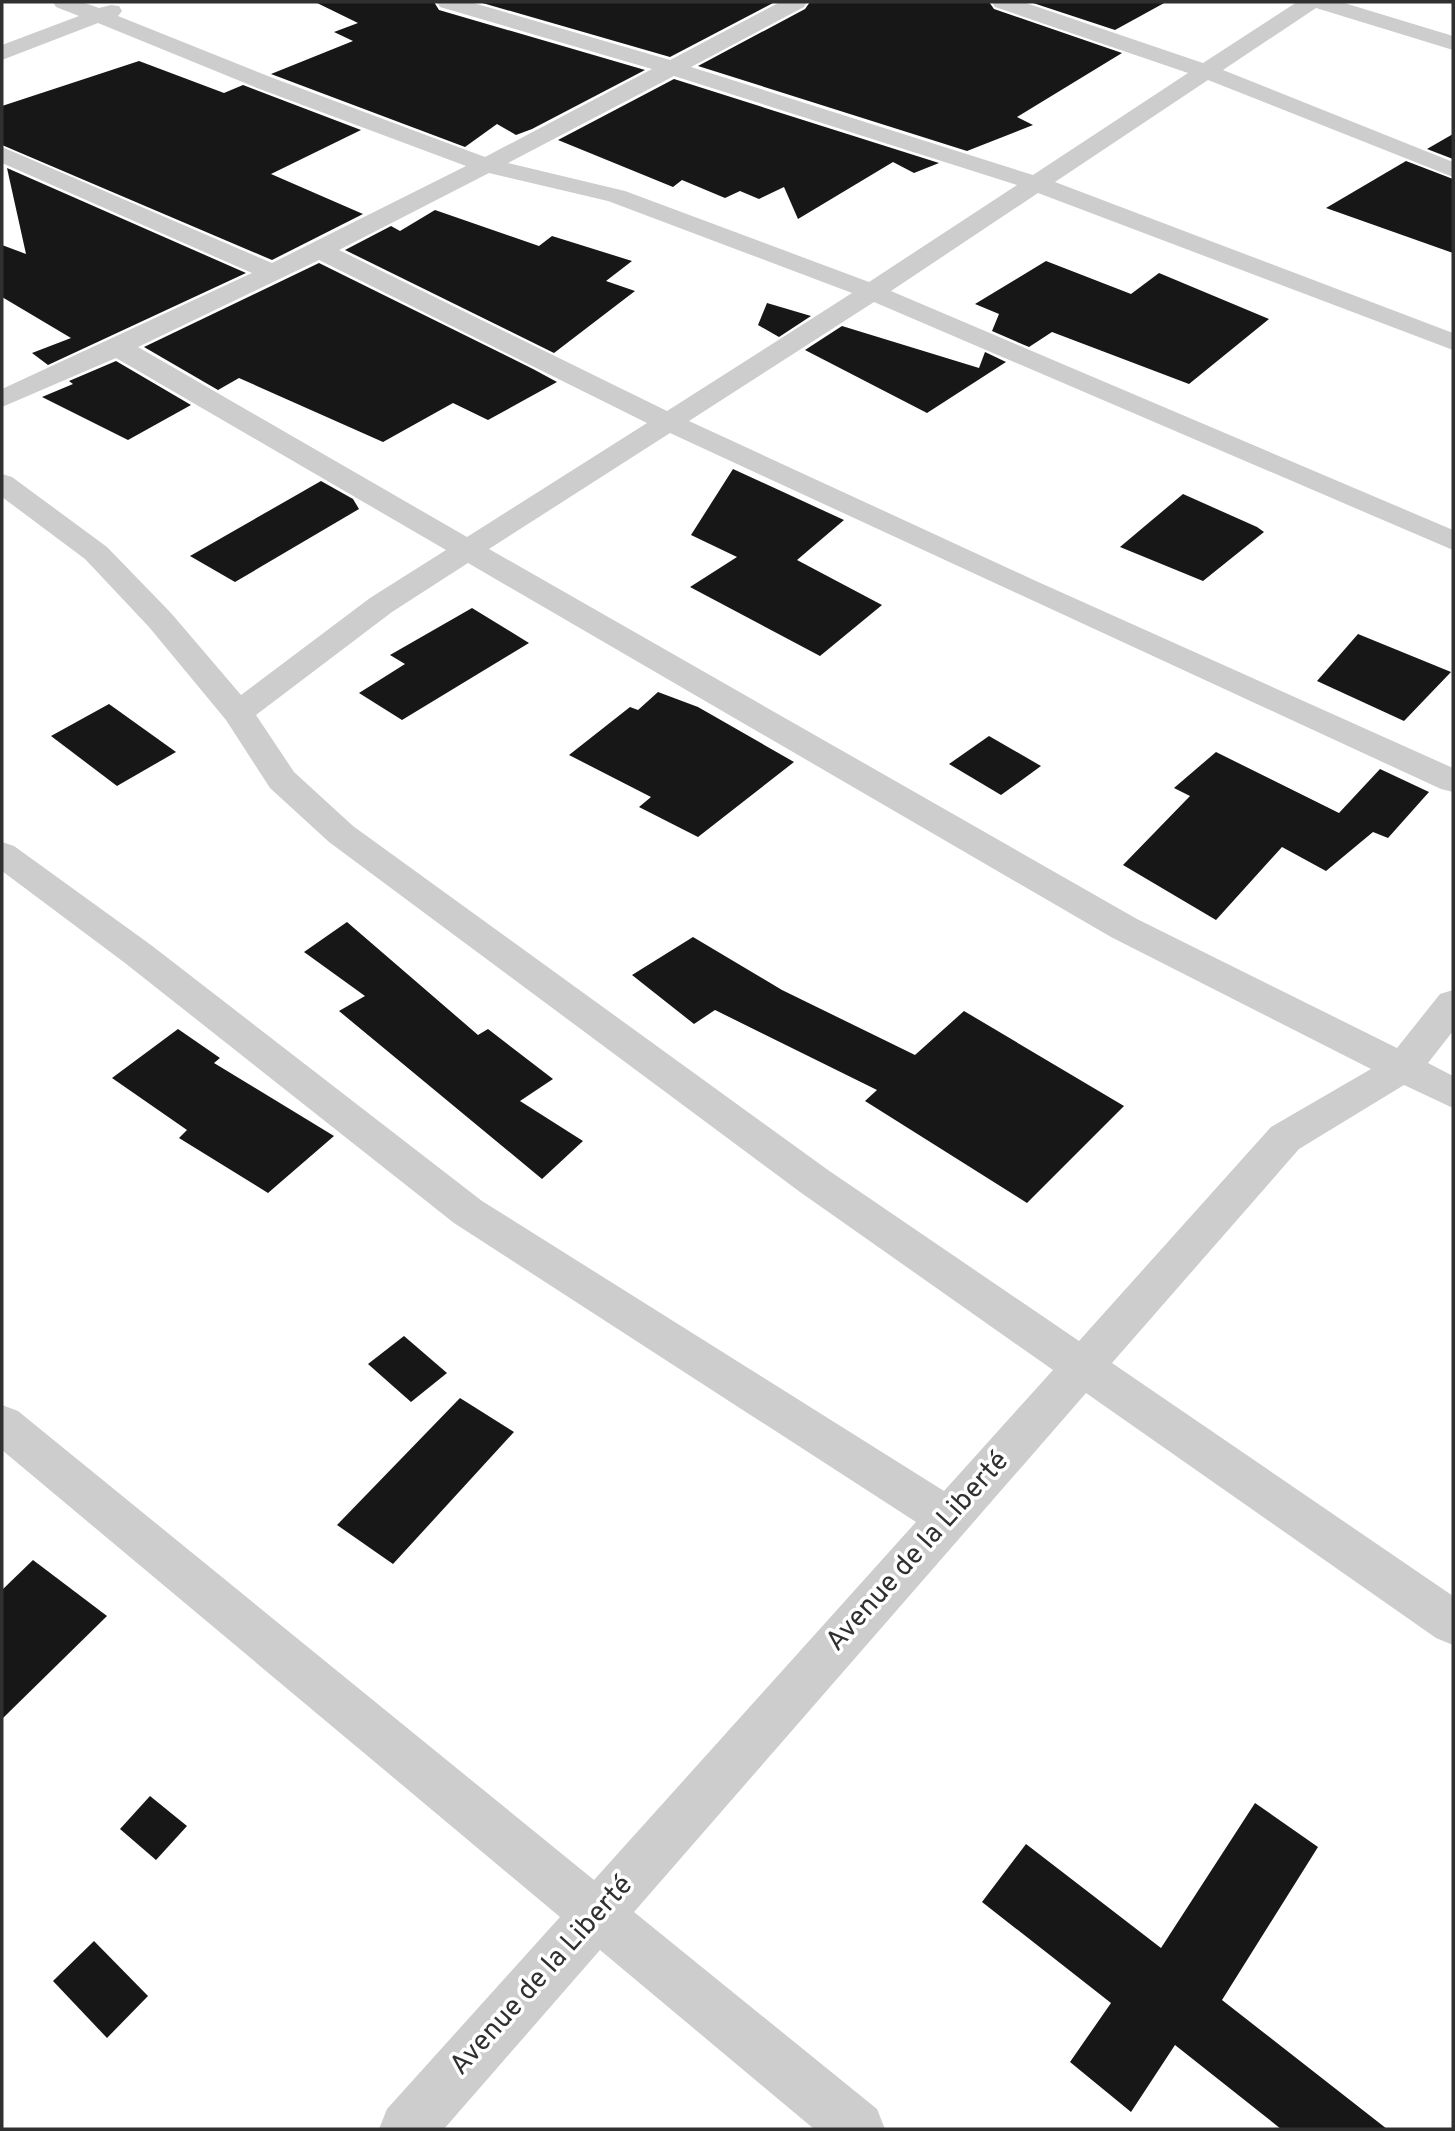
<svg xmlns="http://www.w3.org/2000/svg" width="1455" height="2131" font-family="Overpass,sans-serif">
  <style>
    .building { fill: #171717 }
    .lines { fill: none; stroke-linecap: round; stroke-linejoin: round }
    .minor { fill: #cdcdcd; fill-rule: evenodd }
    .labels { text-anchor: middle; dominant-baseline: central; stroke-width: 7; stroke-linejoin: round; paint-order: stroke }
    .near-street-label { font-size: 28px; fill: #303030; stroke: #fff }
  </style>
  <rect width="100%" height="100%" fill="#fff"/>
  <g class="building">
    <polygon points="315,2 434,2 439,10 645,70 532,129 516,135 497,124 465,147 271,74 353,41 334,32 358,23"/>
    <polygon points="479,2 775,2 670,57"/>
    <polygon points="810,2 989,2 994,9 1122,53 1017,117 1033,125 967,151 698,66 805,9"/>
    <polygon points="1030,2 1166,2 1115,30"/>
    <polygon points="139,61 224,93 243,85 361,130 271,174 363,214 272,260 2,145 2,106"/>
    <polygon points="674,79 939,163 914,173 893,162 798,219 784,187 759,199 740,191 725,198 682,180 673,187 558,140"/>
    <polygon points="1453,134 1453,159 1427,149"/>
    <polygon points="1406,161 1453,179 1453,253 1326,208"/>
    <polygon points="7,168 246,273 48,365 32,353 71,338 2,297 2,245 26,254"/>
    <polygon points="435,210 539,246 552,236 632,261 606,281 635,291 554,353 345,250 391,226 400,231"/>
    <polygon points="1046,261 1131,294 1159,273 1269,319 1189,384 1052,332 1029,347 992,331 999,314 975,304"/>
    <polygon points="319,263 533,369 557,382 488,420 453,403 383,442 239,378 218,390 144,347"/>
    <polygon points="767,303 811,316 779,337 758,325"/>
    <polygon points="842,326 979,368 985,352 1006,362 927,413 805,350"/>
    <polygon points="116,361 191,405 128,440 42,397 73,384 69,381"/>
    <polygon points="733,469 844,520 797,560 882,605 820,656 690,587 737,557 691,535"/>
    <polygon points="321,481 353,499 359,509 235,582 190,556"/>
    <polygon points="1183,494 1257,527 1264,532 1203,581 1120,547"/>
    <polygon points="472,608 529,643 402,720 359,693 405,664 390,655"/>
    <polygon points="1358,634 1451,672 1404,721 1317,681"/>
    <polygon points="658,692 698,707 794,762 698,837 639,807 651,797 569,755 630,707 638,710"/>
    <polygon points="109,704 176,752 117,786 51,736"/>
    <polygon points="989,736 1041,766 1001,795 949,764"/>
    <polygon points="1216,752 1339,813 1380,769 1429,792 1388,838 1373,832 1326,871 1282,847 1216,920 1123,865 1190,796 1174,788"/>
    <polygon points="347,922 478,1035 488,1029 553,1079 520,1101 583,1141 542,1179 339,1011 365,996 304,952"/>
    <polygon points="693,937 782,990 915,1055 964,1011 1124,1106 1027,1203 865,1101 877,1090 715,1010 694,1024 632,975"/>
    <polygon points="178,1029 220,1058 214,1063 334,1136 268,1193 179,1138 187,1130 112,1078"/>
    <polygon points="404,1336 447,1373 411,1402 368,1364"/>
    <polygon points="460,1398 514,1432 393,1564 337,1525"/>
    <polygon points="33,1560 107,1616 2,1719 2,1590"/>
    <polygon points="150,1796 187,1826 156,1860 120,1829"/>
    <polygon points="1255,1803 1318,1847 1222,2000 1387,2129 1281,2129 1175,2045 1131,2112 1070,2062 1111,2003 982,1902 1026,1844 1161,1948"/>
    <polygon points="94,1941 148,1996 107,2038 53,1981"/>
  </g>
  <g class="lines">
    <path class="minor" d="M53,2H82L99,8L111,5L119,6L122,11L118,16L273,78L485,157L652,69L440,7L437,2H470L670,60L780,2H807L804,7L691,67L1033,175L1188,73L995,7L992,2H1023L1203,63L1297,2H1341L1453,36V50L1316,8L1223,70L1453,162V177L1208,80L1055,182L1453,333V350L1038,193L891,291L1453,530V550L874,302L689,421L1036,581L1453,768V792L1441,789L670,433L489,549L1137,919L1397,1048L1440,994L1453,990V1031L1428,1063L1453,1076V1108L1404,1085L1299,1149L1112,1363L1453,1596V1645L1436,1638L1086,1393L634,1912L877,2109L885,2129H814L600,1950L444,2129H379L387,2109L560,1917L2,1450V1405L18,1411L594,1880L916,1522L454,1223L125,963L2,871V842L14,846L151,945L482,1201L944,1491L1053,1370L800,1192L329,842L270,788L226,720L149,627L85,559L2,497V474L12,477L107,547L171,613L241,695L370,598L446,550L116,358L2,407V389L252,273L2,163V147L272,263L466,166L257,88L98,23L2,60V45L79,16L56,7ZM674,76L1017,185L869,282L625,191L508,163ZM489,173L608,201L852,293L667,411L339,250ZM319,260L647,423L467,537L138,347ZM468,563L1111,937L1371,1069L1271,1127L1079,1341L828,1170L353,826L294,772L256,715L392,612Z"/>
  </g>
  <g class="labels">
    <g class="near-street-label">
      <text transform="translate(918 1552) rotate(-48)">Avenue de la Liberté</text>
      <text transform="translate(542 1976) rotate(-48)">Avenue de la Liberté</text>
    </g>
  </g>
  <rect width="1455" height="2131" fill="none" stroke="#303030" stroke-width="7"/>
</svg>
